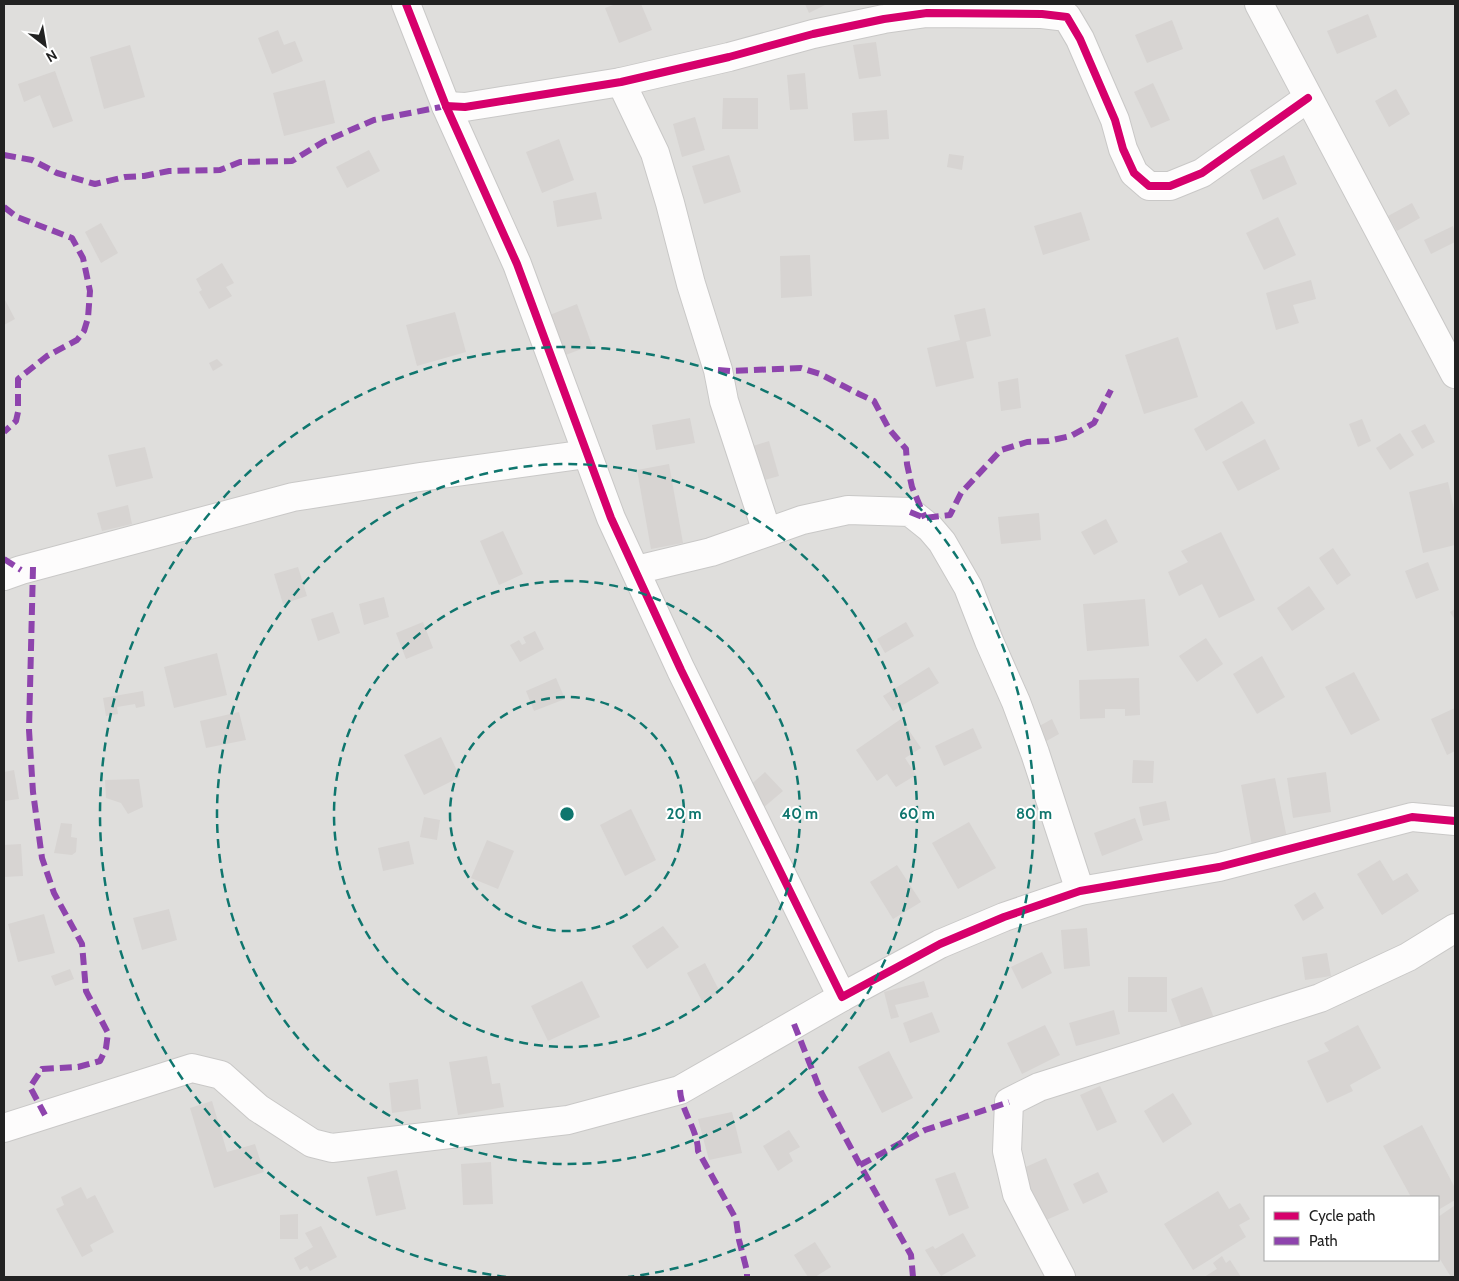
<svg xmlns="http://www.w3.org/2000/svg" width="1459" height="1281" font-family="Cabin,sans-serif">
  <style>
    .residential { fill: #dfdedc; fill-rule: evenodd }
    .building { fill: #d7d4d2 }
    .lines { fill: none; stroke-linecap: round; stroke-linejoin: round }
    .minor-casing { stroke: #c9c8c7; stroke-width: 30 }
    .minor { stroke: #fdfcfc; stroke-width: 28 }
    .quiet { stroke: #8e44ad; stroke-width: 6; stroke-dasharray: 12 6; stroke-linecap: butt }
    .cycleway-casing { stroke: #fff; stroke-width: 11 }
    .cycleway { stroke: #d6006c; stroke-width: 8 }
    .ring { fill: none; stroke: #0f766e; stroke-width: 2.5; stroke-dasharray: 9 6 }
    .centre { fill: #0f766e; stroke: #fff; stroke-width: 2.5 }
    .ring-label { font-size: 15px; text-anchor: middle; font-weight: bold; fill: #0f766e; stroke: #fff; stroke-width: 4; stroke-linejoin: round; paint-order: stroke }
  </style>
  <rect width="100%" height="100%" fill="#f0eeeb"/>
  <path class="residential" d="M4,4H1455V1277H4ZM1265,1197H1438V1260H1265Z"/>
  <g class="building">
    <polygon points="616,4 641,4 652,30 619,43 605,8"/>
    <polygon points="805,4 827,4 809,13"/>
    <polygon points="1368,14 1377,37 1337,54 1327,31"/>
    <polygon points="1172,20 1183,49 1147,63 1135,35"/>
    <polygon points="278,30 284,45 295,41 303,61 272,74 258,38"/>
    <polygon points="876,42 881,76 859,79 853,45"/>
    <polygon points="130,45 145,97 104,109 90,57"/>
    <polygon points="55,71 73,121 53,128 40,95 24,102 18,84"/>
    <polygon points="805,73 808,109 790,110 787,75"/>
    <polygon points="325,80 335,123 284,136 273,93"/>
    <polygon points="1153,83 1170,120 1151,128 1134,92"/>
    <polygon points="1396,89 1410,114 1389,127 1375,101"/>
    <polygon points="723,98 758,98 758,129 722,129"/>
    <polygon points="887,110 889,139 854,141 852,113"/>
    <polygon points="695,117 705,150 682,157 673,124"/>
    <polygon points="559,139 574,180 542,193 526,152"/>
    <polygon points="369,150 380,171 347,188 336,167"/>
    <polygon points="949,154 964,156 962,170 947,167"/>
    <polygon points="729,155 741,192 704,204 692,166"/>
    <polygon points="1284,155 1297,184 1263,200 1250,170"/>
    <polygon points="596,192 602,219 557,227 553,201"/>
    <polygon points="1412,203 1420,218 1397,231 1388,216"/>
    <polygon points="1081,212 1090,240 1043,255 1034,226"/>
    <polygon points="1278,217 1296,255 1264,270 1246,233"/>
    <polygon points="101,223 118,253 101,263 85,232"/>
    <polygon points="1453,226 1455,232 1455,242 1431,254 1424,240"/>
    <polygon points="810,255 812,296 781,298 780,256"/>
    <polygon points="222,263 234,283 226,287 232,296 209,309 199,292 202,290 196,279"/>
    <polygon points="1311,280 1316,299 1293,305 1299,323 1276,330 1266,293"/>
    <polygon points="4,298 15,319 4,325"/>
    <polygon points="577,304 592,345 555,359 540,319"/>
    <polygon points="985,308 991,336 966,342 974,378 936,387 927,348 960,340 954,315"/>
    <polygon points="455,312 466,352 417,366 406,325"/>
    <polygon points="1178,337 1198,397 1144,414 1125,355"/>
    <polygon points="217,359 223,365 213,371 209,363"/>
    <polygon points="1018,378 1021,408 1001,411 998,382"/>
    <polygon points="1242,401 1255,423 1206,451 1194,429"/>
    <polygon points="690,418 695,443 656,450 652,425"/>
    <polygon points="1362,419 1371,441 1358,447 1349,424"/>
    <polygon points="1425,424 1435,442 1422,449 1411,431"/>
    <polygon points="1400,433 1414,455 1390,470 1376,448"/>
    <polygon points="1265,439 1280,469 1238,491 1222,462"/>
    <polygon points="769,441 779,476 757,482 747,448"/>
    <polygon points="145,447 153,478 116,487 108,455"/>
    <polygon points="669,464 683,543 651,549 637,470"/>
    <polygon points="1448,482 1455,514 1455,545 1423,553 1409,492"/>
    <polygon points="128,505 132,524 102,531 97,513"/>
    <polygon points="1039,513 1041,540 1001,544 998,517"/>
    <polygon points="1106,519 1118,542 1094,555 1081,532"/>
    <polygon points="503,531 523,574 499,585 480,541"/>
    <polygon points="1221,532 1255,600 1219,618 1202,584 1179,596 1168,572 1188,562 1181,551"/>
    <polygon points="1333,548 1351,575 1337,585 1319,558"/>
    <polygon points="1428,562 1439,590 1416,599 1405,571"/>
    <polygon points="298,567 307,596 283,604 274,574"/>
    <polygon points="1309,586 1325,609 1292,631 1277,608"/>
    <polygon points="384,597 389,617 364,625 359,604"/>
    <polygon points="1145,599 1149,646 1087,651 1083,604"/>
    <polygon points="1455,609 1455,620 1450,612"/>
    <polygon points="333,612 340,633 318,641 311,619"/>
    <polygon points="423,622 433,648 406,659 396,633"/>
    <polygon points="906,622 914,636 885,653 877,639"/>
    <polygon points="535,631 544,649 520,662 510,645 519,640 522,645 526,643 523,637"/>
    <polygon points="1206,638 1223,664 1197,682 1179,656"/>
    <polygon points="217,653 227,695 174,708 164,667"/>
    <polygon points="1262,656 1285,697 1257,714 1233,674"/>
    <polygon points="929,667 939,683 893,711 883,696"/>
    <polygon points="1354,672 1380,720 1351,735 1325,687"/>
    <polygon points="556,678 565,699 534,711 526,691"/>
    <polygon points="1139,678 1140,715 1125,716 1125,709 1105,709 1105,718 1080,719 1079,680"/>
    <polygon points="143,691 145,706 136,708 135,704 117,707 118,714 106,716 103,698"/>
    <polygon points="1455,708 1455,751 1447,755 1431,719"/>
    <polygon points="239,712 246,740 206,748 200,721"/>
    <polygon points="901,719 921,748 905,758 916,775 896,787 887,774 877,781 856,750"/>
    <polygon points="1052,719 1059,734 1041,744 1034,729"/>
    <polygon points="973,728 982,748 944,766 935,746"/>
    <polygon points="441,737 460,777 424,795 404,755"/>
    <polygon points="1133,760 1154,761 1153,783 1132,783"/>
    <polygon points="14,770 19,799 4,801 4,772"/>
    <polygon points="765,772 783,791 763,808 747,788"/>
    <polygon points="1326,772 1331,812 1293,818 1287,778"/>
    <polygon points="1275,778 1287,838 1252,846 1241,785"/>
    <polygon points="139,779 143,807 128,814 121,803 106,798 105,780"/>
    <polygon points="1166,801 1170,820 1143,826 1139,807"/>
    <polygon points="631,809 656,860 625,876 600,825"/>
    <polygon points="424,817 440,820 437,840 420,837"/>
    <polygon points="1135,818 1143,840 1102,856 1094,833"/>
    <polygon points="969,822 996,868 958,889 932,843"/>
    <polygon points="61,823 72,824 71,837 77,838 76,852 72,855 54,853"/>
    <polygon points="487,840 514,851 498,889 471,878"/>
    <polygon points="409,841 414,864 383,871 378,848"/>
    <polygon points="21,844 23,876 4,877 4,845"/>
    <polygon points="1380,860 1393,881 1407,873 1419,891 1382,915 1357,874"/>
    <polygon points="897,865 921,902 893,919 870,882"/>
    <polygon points="1315,892 1324,908 1303,921 1294,905"/>
    <polygon points="169,909 177,940 142,950 133,918"/>
    <polygon points="44,914 55,953 18,962 8,924"/>
    <polygon points="663,926 679,947 647,969 632,946"/>
    <polygon points="1087,928 1090,966 1064,969 1061,930"/>
    <polygon points="1042,952 1052,973 1022,989 1011,967"/>
    <polygon points="1327,953 1331,976 1305,980 1302,957"/>
    <polygon points="705,963 720,992 702,1001 687,973"/>
    <polygon points="70,969 74,979 55,986 51,976"/>
    <rect x="1128" y="977" width="39" height="35"/>
    <polygon points="582,981 600,1017 548,1041 531,1006"/>
    <polygon points="924,981 929,997 895,1005 899,1017 891,1019 884,992"/>
    <polygon points="1202,987 1214,1018 1182,1029 1171,999"/>
    <polygon points="1114,1010 1120,1034 1076,1046 1069,1023"/>
    <polygon points="932,1012 940,1032 910,1043 903,1023"/>
    <polygon points="1045,1025 1060,1055 1022,1074 1007,1043"/>
    <polygon points="1358,1025 1381,1068 1350,1085 1353,1091 1327,1103 1307,1061 1329,1051 1324,1043"/>
    <polygon points="889,1051 913,1098 882,1113 858,1067"/>
    <polygon points="487,1056 492,1084 500,1083 504,1107 458,1115 449,1062"/>
    <polygon points="418,1079 421,1109 392,1113 389,1083"/>
    <polygon points="1100,1086 1117,1122 1097,1131 1080,1095"/>
    <polygon points="1173,1093 1192,1124 1163,1143 1144,1111"/>
    <polygon points="212,1101 227,1152 255,1144 264,1172 214,1188 190,1108"/>
    <polygon points="732,1112 742,1153 709,1160 698,1119"/>
    <polygon points="1422,1125 1455,1188 1455,1200 1438,1210 1438,1197 1411,1197 1383,1146"/>
    <polygon points="789,1130 800,1147 789,1153 793,1161 778,1171 763,1146"/>
    <polygon points="1046,1158 1069,1210 1037,1224 1014,1172"/>
    <polygon points="491,1162 493,1204 463,1205 461,1164"/>
    <polygon points="397,1170 406,1209 376,1216 367,1177"/>
    <polygon points="955,1172 969,1208 949,1216 935,1179"/>
    <polygon points="1098,1172 1108,1192 1083,1204 1073,1184"/>
    <polygon points="81,1187 87,1199 95,1195 114,1232 90,1245 93,1251 82,1257 56,1209 64,1205 61,1197"/>
    <polygon points="1218,1191 1229,1209 1240,1203 1250,1219 1239,1225 1246,1237 1193,1270 1164,1224"/>
    <polygon points="1454,1206 1455,1277 1451,1277 1438,1256 1438,1217"/>
    <polygon points="298,1214 298,1239 280,1239 280,1215"/>
    <polygon points="321,1226 337,1257 310,1271 307,1266 300,1270 294,1258 313,1247 305,1233"/>
    <polygon points="963,1233 976,1256 941,1276 925,1250 933,1246 935,1249"/>
    <polygon points="815,1242 831,1267 815,1277 808,1277 794,1255"/>
    <polygon points="1222,1256 1226,1263 1230,1260 1241,1277 1204,1277 1217,1269 1213,1263"/>
  </g>
  <g class="lines">
    <g class="minor-casing">
      <g id="minor">
        <polyline points="406,4 446,106 517,264 611,518 681,670 842,997 940,944 1004,917 1080,891 1219,867 1412,817 1455,821"/>
        <polyline points="1259,4 1455,374"/>
        <polyline points="621,82 655,153 670,203 691,284 718,370 724,401 767,532"/>
        <polyline points="446,106 465,107 621,82 729,57 813,34 884,19 927,13 1042,14 1067,17 1080,39 1115,120 1123,149 1134,173 1149,186 1170,186 1202,173 1308,98"/>
        <polyline points="636,570 711,552 802,520 848,510 910,512 930,528 942,542 968,587 989,641 1016,702 1035,753 1080,891"/>
        <polyline points="4,576 21,570 293,497 420,477 587,454"/>
        <polyline points="4,1128 192,1068 221,1075 258,1108 312,1143 332,1148 568,1120 680,1090 842,997"/>
        <polyline points="1061,1277 1017,1194 1007,1151 1009,1102 1039,1087 1320,998 1408,957 1455,928"/>
      </g>
    </g>
    <use href="#minor" class="minor"/>
    <g class="quiet">
      <polyline points="4,155 32,160 57,173 95,184 125,177 144,176 169,171 220,170 240,162 292,161 323,142 374,120 446,106"/>
      <polyline points="4,207 17,217 72,238 83,258 90,291 88,318 84,331 77,340 47,356 18,379 18,412 16,421 4,432"/>
      <polyline points="718,370 730,371 801,368 820,374 859,394 874,401 889,429 906,449 907,464 912,487 925,518"/>
      <polyline points="910,512 925,518 950,515 961,493 1001,450 1027,442 1048,441 1071,436 1094,423 1111,390"/>
      <polyline points="4,559 21,570"/>
      <polyline points="33,567 29,730 33,792 42,858 54,893 82,944 86,991 108,1033 106,1048 100,1061 78,1067 42,1069 30,1087 45,1115"/>
      <polyline points="794,1024 821,1092 860,1165 911,1255 913,1277"/>
      <path d="M680,1090C681,1111 698,1130 698,1151L736,1219L739,1240L747,1271V1277"/>
      <polyline points="860,1165 925,1130 1009,1102"/>
    </g>
    <g class="cycleway-casing">
      <g id="cycleway">
        <polyline points="406,4 446,106 517,264 611,518 681,670 842,997 940,944 1004,917 1080,891 1219,867 1412,817 1455,821"/>
        <polyline points="446,106 465,107 621,82 729,57 813,34 884,19 927,13 1042,14 1067,17 1080,39 1115,120 1123,149 1134,173 1149,186 1170,186 1202,173 1308,98"/>
      </g>
    </g>
    <use href="#cycleway" class="cycleway"/>
  </g>
  <g class="ring">
    <circle cx="567" cy="814" r="117"/>
    <circle cx="567" cy="814" r="233"/>
    <circle cx="567" cy="814" r="350"/>
    <path d="M506 1277A467 467 0 1 1 628 1277"/>
  </g>
  <circle cx="567" cy="814" r="8" class="centre"/>
  <g class="ring-label">
    <text x="684" y="819">20 m</text>
    <text x="800" y="819">40 m</text>
    <text x="917" y="819">60 m</text>
    <text x="1034" y="819">80 m</text>
  </g>
  <rect width="1459" height="1281" fill="none" stroke="#222222" stroke-width="10"/>
  <rect x="1264" y="1196" width="175" height="65" fill="#ffffff" stroke="#a7a7a7"/>
  <rect x="1274" y="1212" width="25" height="8" fill="#d6006c" stroke="#a7a7a7"/>
  <text x="1309" y="1221" font-size="15" fill="#222222">Cycle path</text>
  <rect x="1274" y="1237" width="25" height="8" fill="#8e44ad" stroke="#a7a7a7"/>
  <text x="1309" y="1246" font-size="15" fill="#222222">Path</text>
  <g transform="translate(45 45) rotate(149)" stroke="#ffffff" stroke-width="4" paint-order="stroke">
  <path d="M0-4L9 19L0 12L-9 19Z" fill="#222222"/>
  <text y="-8" font-size="14" font-weight="bold" text-anchor="middle" fill="#222222">N</text>
  </g>
</svg>
